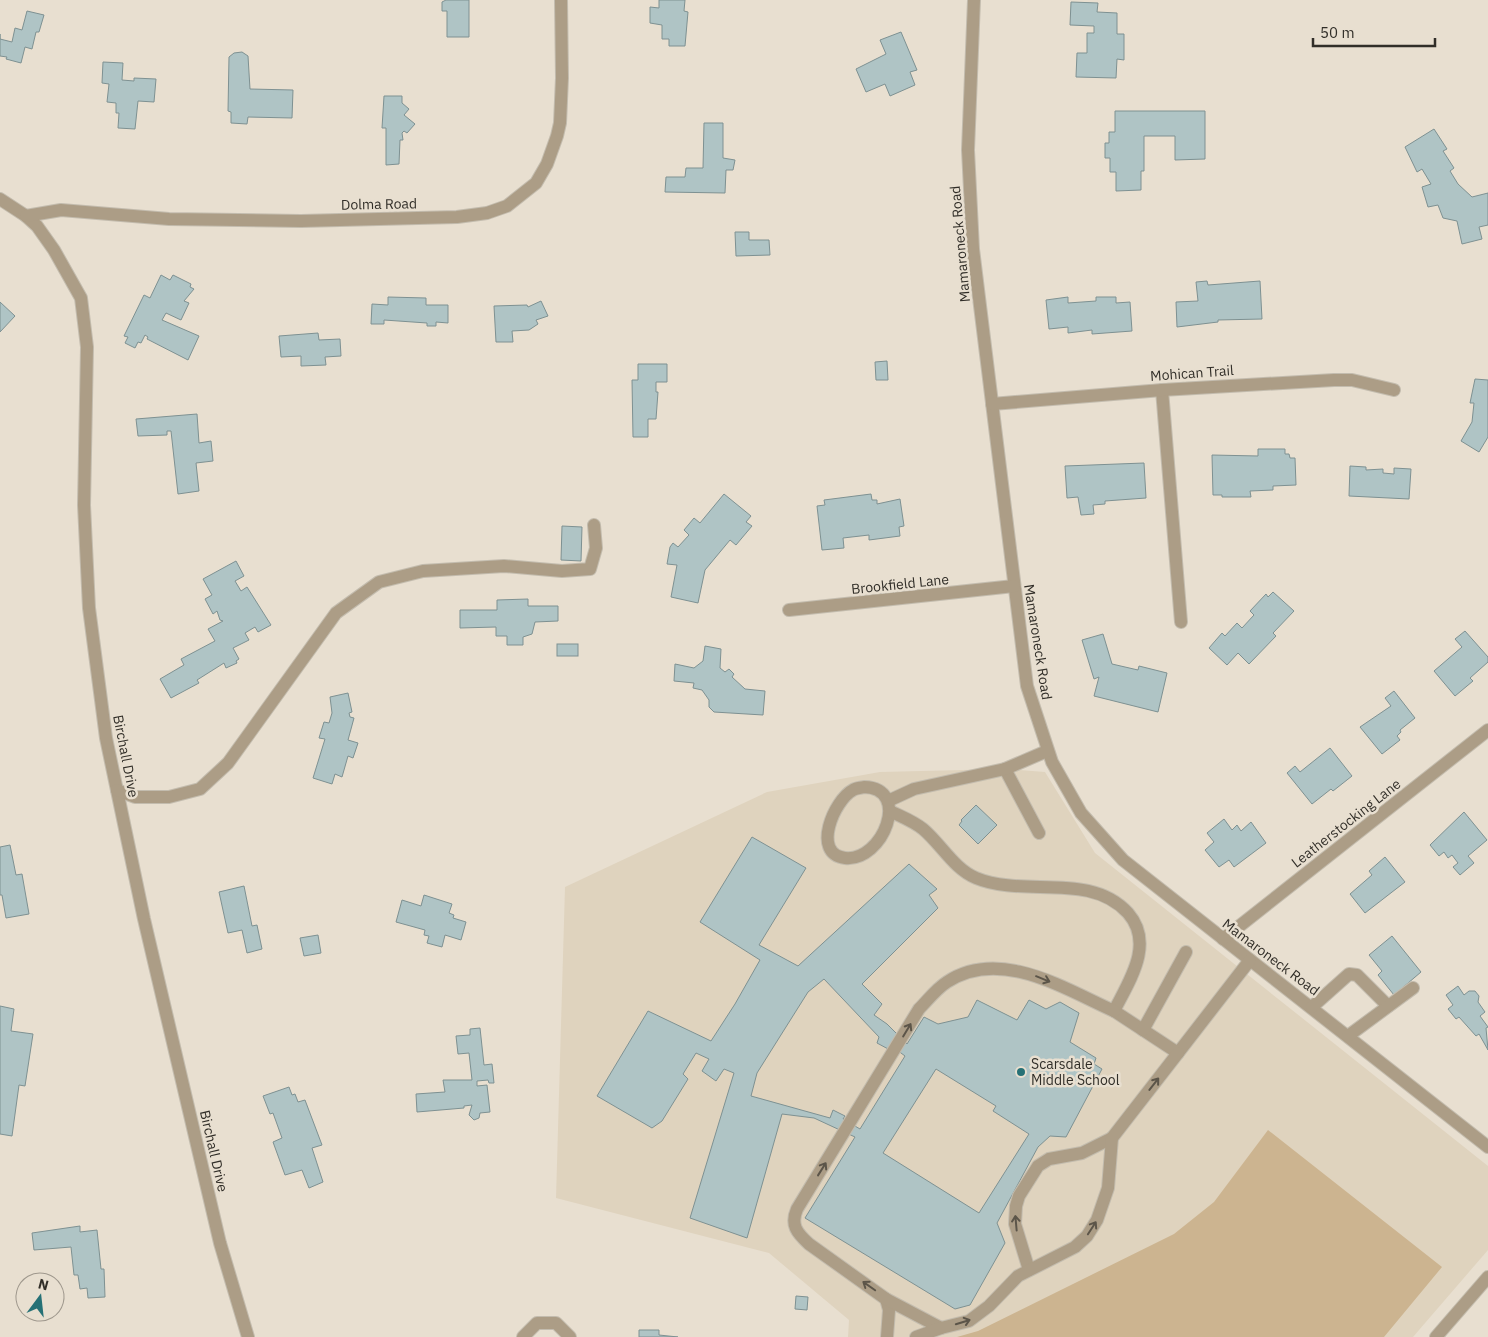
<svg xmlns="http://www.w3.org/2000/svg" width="1488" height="1337" font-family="'IBM Plex Sans',sans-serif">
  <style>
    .built { fill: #dfd3be }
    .green { fill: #ccb490 }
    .building { fill: #afc4c5; stroke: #7e9192; fill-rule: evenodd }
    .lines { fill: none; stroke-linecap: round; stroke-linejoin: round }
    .minor-casing { stroke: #c3bcae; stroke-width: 14 }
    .minor { stroke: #ac9d86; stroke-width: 12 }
    .oneway { stroke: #5c5549 }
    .poi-dot { fill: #267176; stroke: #e8dfd0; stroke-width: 2 }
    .labels { text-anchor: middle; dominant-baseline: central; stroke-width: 5; stroke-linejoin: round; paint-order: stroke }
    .street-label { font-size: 14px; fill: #312e28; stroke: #e8dfd0 }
    .poi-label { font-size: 14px; fill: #312e28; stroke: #e8dfd0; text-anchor: start }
  </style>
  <rect width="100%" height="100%" fill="#e8dfd0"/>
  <polygon class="built" points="1005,769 1045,772 1095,853 1488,1166 1488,1250 1413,1337 848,1337 849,1320 769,1253 556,1198 565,887 767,792 880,772"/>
  <polygon class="green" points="1268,1130 1442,1267 1384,1337 957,1337 978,1331 1174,1234 1214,1202"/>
  <g class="building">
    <polygon points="446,0 469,0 469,37 447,37 447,11 442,11 442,2"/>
    <polygon points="659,0 685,0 684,11 688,12 685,46 669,46 669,39 662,39 662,25 650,23 650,7 659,8"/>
    <polygon points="1071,2 1098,3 1097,12 1117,13 1117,34 1124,34 1124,60 1117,59 1116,78 1076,77 1077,53 1087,53 1087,33 1094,33 1094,26 1070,25"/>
    <polygon points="27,11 44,15 39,32 36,32 32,49 25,47 21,63 6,59 7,57 0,56 0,34 0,39 12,42 15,28 22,30"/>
    <polygon points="901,32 917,70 910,72 915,85 890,96 885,84 866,92 856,69 886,54 880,40"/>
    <polygon points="242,52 248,56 250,89 293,90 292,118 248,117 247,124 231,123 231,112 228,111 229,57 234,53"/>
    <polygon points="103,62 123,63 122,80 134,81 134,78 156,79 154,102 138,101 135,129 118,128 119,113 116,113 116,103 107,102 109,84 102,83"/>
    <polygon points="384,96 402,96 402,103 409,109 404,115 415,124 407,133 404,131 402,133 403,140 400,140 399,164 386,165 386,128 382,128"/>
    <polygon points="1115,111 1205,111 1205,159 1175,160 1175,136 1144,136 1144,171 1141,171 1141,190 1116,191 1116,172 1110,172 1110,158 1105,158 1105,143 1109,143 1109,132 1115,132"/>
    <polygon points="704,123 723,123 723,158 735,160 733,170 726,170 725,193 665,192 666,177 685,177 686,168 703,168"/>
    <polygon points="1434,129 1447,149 1443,151 1454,168 1450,171 1458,184 1472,197 1488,193 1488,225 1479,227 1482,239 1462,244 1457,221 1443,218 1438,205 1428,207 1422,187 1431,184 1422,169 1417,172 1405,147"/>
    <polygon points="735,232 749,232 749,240 769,240 770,255 736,256"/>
    <polygon points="161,275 170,280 173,275 191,284 190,287 194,289 184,301 189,303 181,320 166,313 162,320 199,336 188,360 147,339 148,337 145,335 141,343 138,342 135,348 125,343 128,337 124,336 144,295 150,298"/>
    <polygon points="1207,281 1208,285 1260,281 1262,319 1218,320 1218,322 1177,327 1176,302 1198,301 1196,282"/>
    <polygon points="388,297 426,298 426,305 448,305 448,323 436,322 436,326 427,326 427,323 384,320 384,324 371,324 372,304 388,305"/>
    <polygon points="1068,297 1068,303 1096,301 1096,297 1116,297 1116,303 1130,302 1132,331 1092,334 1092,330 1068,333 1068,327 1049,329 1046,300"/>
    <polygon points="541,301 548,316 536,320 538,324 529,330 512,331 513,342 496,342 494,306 527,305 528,307"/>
    <polygon points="0,302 15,316 0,332"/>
    <polygon points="318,333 319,340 340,339 341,356 325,357 326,365 301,366 301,356 281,357 279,336"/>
    <polygon points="887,361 888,380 876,380 875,362"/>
    <polygon points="638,364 667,364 667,382 656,382 656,392 658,392 656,419 648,419 648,437 633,437 632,380 638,380"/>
    <polygon points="1475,379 1488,380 1488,437 1479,452 1461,441 1472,422 1474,403 1470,403"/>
    <polygon points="197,414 199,443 211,441 213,461 196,463 199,491 178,494 171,431 167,431 167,435 138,436 136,419"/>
    <polygon points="1258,449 1285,449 1285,454 1289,454 1290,458 1295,458 1296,485 1273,486 1273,490 1250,491 1251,497 1222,497 1222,495 1213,495 1212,455 1258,456"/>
    <polygon points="1144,463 1146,498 1105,501 1105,504 1093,505 1094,514 1081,515 1078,497 1067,498 1065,466"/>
    <polygon points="1350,466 1366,467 1366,470 1383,469 1383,473 1394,474 1394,468 1411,469 1409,499 1349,496"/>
    <polygon points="724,494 751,516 746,522 752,526 736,545 730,540 705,570 698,603 671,597 677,565 667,564 670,547 673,543 678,547 689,535 684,530 694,518 700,523"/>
    <polygon points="871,494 872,500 877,500 877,504 900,499 904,526 899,527 900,536 869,540 869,535 843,538 844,548 822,550 817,506 825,505 824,500"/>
    <polygon points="562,526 582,527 581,561 561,560"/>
    <polygon points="236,561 244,576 235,581 241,591 247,587 271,625 258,632 255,627 245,633 249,640 233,648 239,659 236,661 237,663 226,668 224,663 197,680 199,683 171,698 160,679 184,665 181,659 215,641 208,629 223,621 220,620 217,611 213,614 205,599 212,595 203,579"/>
    <polygon points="1273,592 1294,611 1273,633 1276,636 1249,664 1238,653 1227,665 1209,648 1222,633 1225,636 1237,623 1242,628 1254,615 1250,611 1266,594 1268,597"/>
    <polygon points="528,599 528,606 558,606 558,621 535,622 532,634 523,637 523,645 507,645 507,636 496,636 496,627 460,628 460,610 497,610 497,600"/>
    <polygon points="1465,631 1488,657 1488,662 1470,678 1473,681 1455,696 1434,671 1462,647 1455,639"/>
    <polygon points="1103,634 1112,664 1138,670 1139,666 1167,673 1158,712 1094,696 1099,677 1094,679 1082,640"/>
    <rect x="557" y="644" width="21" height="12"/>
    <polygon points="705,646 721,649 720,668 725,672 729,669 734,674 732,677 745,689 765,691 763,715 714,712 709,707 709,700 702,690 693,688 694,683 674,681 675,664 694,668 703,661"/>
    <polygon points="1394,691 1415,718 1400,730 1401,732 1397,736 1400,740 1382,754 1360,727 1391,706 1385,698"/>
    <polygon points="348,693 352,712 349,713 350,717 354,718 348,740 358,743 353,758 348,756 342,777 335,774 332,784 313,778 325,739 319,738 324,722 329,723 332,713 330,697"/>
    <polygon points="1330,748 1352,776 1333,791 1331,789 1312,804 1287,773 1295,766 1300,772"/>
    <polygon points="976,805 997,825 978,844 959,825 962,821 961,820"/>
    <polygon points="1464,812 1487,840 1468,856 1474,863 1460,875 1453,867 1458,863 1452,855 1448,858 1444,852 1439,856 1430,845"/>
    <polygon points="1224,819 1232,830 1237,825 1241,831 1251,822 1266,843 1234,867 1229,860 1219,867 1205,850 1214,842 1207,833"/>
    <path d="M752,837L806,868L759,945L798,966L909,864L937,889L929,895L938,908L862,984L882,1004L874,1015L887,1024L907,1044L924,1017L938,1024L968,1017L977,1000L1017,1020L1029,1000L1046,1009L1060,1002L1079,1013L1070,1042L1096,1058L1094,1064L1102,1069L1066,1137L1050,1136L1038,1147L997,1223L1005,1243L970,1305L955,1309L805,1218L855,1137L814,1118L782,1114L747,1238L690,1218L734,1073L724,1069L716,1081L702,1071L709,1059L696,1053L683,1074L688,1079L662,1121L652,1128L597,1096L648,1011L711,1041L735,1004L760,960L700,922ZM824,979L879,1037L877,1043L890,1050L893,1047L905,1056L860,1129L843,1119L845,1116L833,1110L830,1118L751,1096L757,1073L808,992ZM936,1069L996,1106L993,1111L1029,1134L979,1213L883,1153Z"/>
    <polygon points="10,845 16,875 22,874 29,914 6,918 2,895 0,895 0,847"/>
    <polygon points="1385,857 1405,882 1365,913 1350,894 1372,875 1369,871"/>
    <polygon points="244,886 252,926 257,925 262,949 247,953 242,930 228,933 219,892"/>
    <polygon points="424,895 452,904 449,913 454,915 453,918 466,922 461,940 445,935 442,947 427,943 429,936 424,935 425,930 396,922 402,900 421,906"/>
    <polygon points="318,935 321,953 304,956 300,938"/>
    <polygon points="1392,936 1421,972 1394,995 1378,975 1382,971 1369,955"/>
    <polygon points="1458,986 1464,995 1469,991 1475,991 1479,996 1478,1002 1485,1012 1480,1016 1488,1027 1486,1028 1488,1050 1479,1034 1476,1036 1459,1017 1456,1019 1448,1009 1453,1005 1446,995"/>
    <polygon points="0,1006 14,1009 11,1031 33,1034 25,1086 19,1085 12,1136 0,1134"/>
    <polygon points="480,1028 484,1065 492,1064 494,1083 489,1083 488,1080 477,1081 477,1086 487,1085 490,1112 480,1113 479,1118 474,1120 469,1115 472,1105 464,1106 464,1108 417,1112 416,1094 445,1092 443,1080 472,1080 469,1053 458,1054 456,1036 470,1035 470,1029"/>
    <polygon points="289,1087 292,1095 295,1094 298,1102 305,1100 322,1145 312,1148 323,1182 309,1188 302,1170 285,1175 273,1142 282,1138 273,1113 270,1114 263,1096"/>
    <polygon points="80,1226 80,1232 97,1230 101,1269 104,1269 105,1297 88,1298 87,1288 80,1289 78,1275 74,1275 71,1247 34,1250 32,1233"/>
    <polygon points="796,1296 808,1297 807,1310 795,1309"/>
    <polygon points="639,1330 659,1330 659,1335 678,1337 639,1337"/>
  </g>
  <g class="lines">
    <g class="minor-casing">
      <g id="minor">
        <polyline points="974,0 968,150 973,249 1027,686 1052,762 1081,813 1123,860 1488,1147"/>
        <polyline points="0,199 26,216 37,226 54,250 81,298 87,347 84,505 89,608 106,738 144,919 220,1243 248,1337"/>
        <polyline points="26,216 61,210 169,219 301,221 457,217 487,213 507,206 536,183 547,164 557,136 560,123 562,78 561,0"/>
        <polyline points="1162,390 1181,622"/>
        <polyline points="992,404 1162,390 1334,380 1352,380 1394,390"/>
        <polyline points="789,610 1014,586"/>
        <polyline points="1005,769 1039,833"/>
        <path d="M864,787C912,788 883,862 845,858C811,854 834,800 853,790C856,788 860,788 864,787Z"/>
        <polyline points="117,790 135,797 169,797 200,789 228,763 336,613 379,582 423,571 504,566 562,571 590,569 596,548 594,525"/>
        <polyline points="888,801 914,789 1005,769 1047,751"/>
        <path d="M890,811C902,817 913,821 923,829C941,844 954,869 976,878C1024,898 1090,871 1128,913C1155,944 1129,981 1114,1011L1178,1053L1250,960"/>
        <polyline points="1223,939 1488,730"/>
        <polyline points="1312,1007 1349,974 1357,975 1388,1006"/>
        <polyline points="1143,1030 1186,952"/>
        <polyline points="1348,1036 1413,988"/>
        <polyline points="1029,1270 1015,1224 1016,1206 1019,1196 1038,1166 1049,1159 1082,1153 1112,1138"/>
        <polyline points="886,1299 889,1310 887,1337"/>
        <path d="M941,1328L886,1299L809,1244C797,1233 790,1225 797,1209L919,1009C928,1000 936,989 947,982C1000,947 1065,989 1114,1011"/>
        <polyline points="523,1337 537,1323 556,1323 570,1337"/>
        <polyline points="916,1337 941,1328 969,1321 989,1306 1018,1276 1075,1247 1087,1236 1097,1220 1108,1188 1112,1138 1178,1053"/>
        <polyline points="1436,1337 1488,1277"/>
      </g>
    </g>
    <use href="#minor" class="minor"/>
  </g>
  <defs><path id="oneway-shaft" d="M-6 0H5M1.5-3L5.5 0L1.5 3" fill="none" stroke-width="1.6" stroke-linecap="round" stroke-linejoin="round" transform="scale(1.25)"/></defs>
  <g class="oneway">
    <use href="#oneway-shaft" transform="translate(1043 979) rotate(22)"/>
    <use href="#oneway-shaft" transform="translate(907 1030) rotate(-59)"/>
    <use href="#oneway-shaft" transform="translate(1154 1084) rotate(-52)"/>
    <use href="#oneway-shaft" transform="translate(822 1169) rotate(-58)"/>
    <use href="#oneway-shaft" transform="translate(1016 1223) rotate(-95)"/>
    <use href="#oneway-shaft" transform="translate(1092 1228) rotate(-57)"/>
    <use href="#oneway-shaft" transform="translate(869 1286) rotate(-145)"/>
    <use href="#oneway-shaft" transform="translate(963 1322) rotate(-17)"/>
  </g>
  <circle class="poi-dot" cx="1021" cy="1072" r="5"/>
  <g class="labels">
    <g class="street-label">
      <text transform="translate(379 204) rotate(-1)">Dolma Road</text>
      <text transform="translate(960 244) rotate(-95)">Mamaroneck Road</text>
      <text transform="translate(1192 373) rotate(-4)">Mohican Trail</text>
      <text transform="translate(900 584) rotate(-6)">Brookfield Lane</text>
      <text transform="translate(1038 642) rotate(81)">Mamaroneck Road</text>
      <text transform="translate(126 756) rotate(79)">Birchall Drive</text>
      <text transform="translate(1346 823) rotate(-38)">Leatherstocking Lane</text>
      <text transform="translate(1271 957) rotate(37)">Mamaroneck Road</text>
      <text transform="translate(214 1151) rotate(77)">Birchall Drive</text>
    </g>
    <g class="poi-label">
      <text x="1031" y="1064">Scarsdale<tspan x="1031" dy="16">Middle School</tspan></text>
    </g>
  </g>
  <g transform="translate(40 1297) rotate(15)"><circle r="24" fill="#e8dfd0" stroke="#9f988d"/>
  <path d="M0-4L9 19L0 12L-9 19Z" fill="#267176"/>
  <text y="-8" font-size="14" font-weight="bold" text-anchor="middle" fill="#312e28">N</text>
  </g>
  <path d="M1313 38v8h122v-8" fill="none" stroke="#312e28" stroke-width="2.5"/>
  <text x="1320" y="38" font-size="15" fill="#312e28" stroke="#e8dfd0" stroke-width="4" paint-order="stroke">50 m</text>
</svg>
